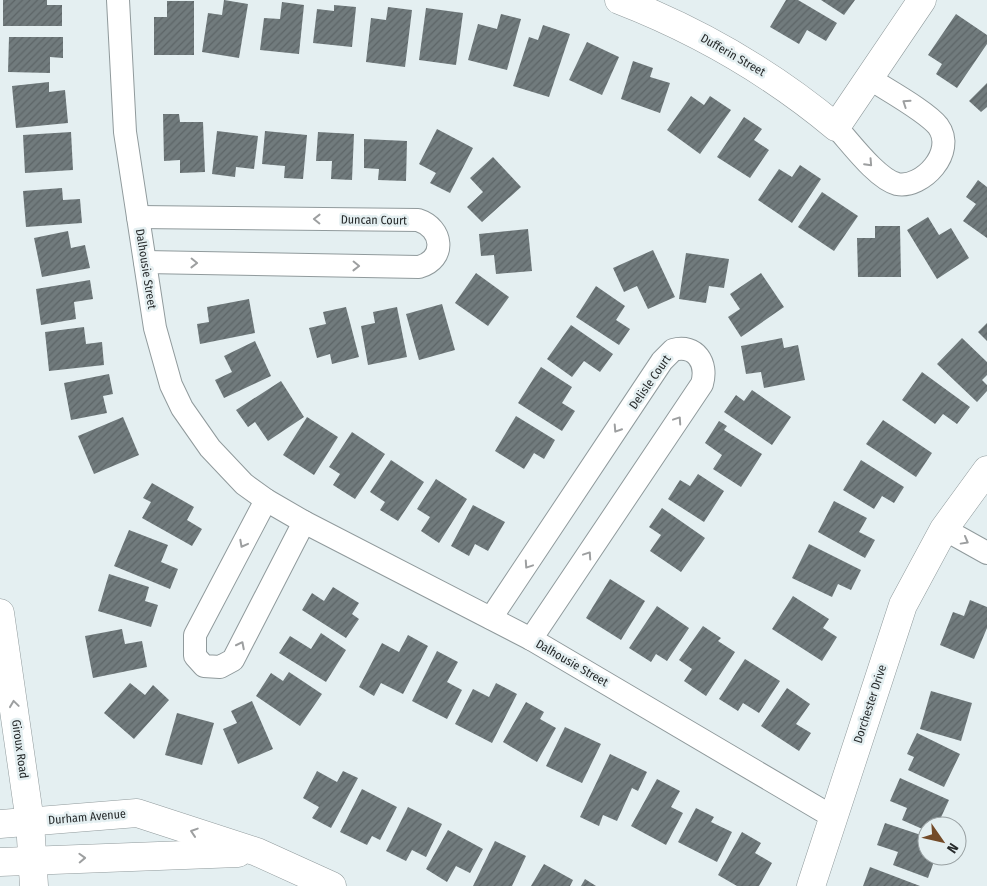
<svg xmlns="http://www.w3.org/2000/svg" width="987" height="886" font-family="'Fira Sans Condensed',sans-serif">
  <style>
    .building { fill: url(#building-hatch) }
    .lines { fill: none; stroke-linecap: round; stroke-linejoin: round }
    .street-casing { stroke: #909a9c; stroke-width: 24 }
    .secondary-casing { stroke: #909a9c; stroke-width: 29 }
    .street { stroke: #fff; stroke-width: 22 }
    .secondary { stroke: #fff; stroke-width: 28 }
    .oneway { stroke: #9d9fa0 }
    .labels { text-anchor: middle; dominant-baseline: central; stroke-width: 5; stroke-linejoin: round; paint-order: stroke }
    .street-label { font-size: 12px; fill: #262a2b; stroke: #e4eff1 }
  </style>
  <defs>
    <pattern id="building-hatch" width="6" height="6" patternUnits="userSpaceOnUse" patternTransform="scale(1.25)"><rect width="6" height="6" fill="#717b7d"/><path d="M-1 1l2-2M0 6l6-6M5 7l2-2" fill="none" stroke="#5d6567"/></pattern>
  </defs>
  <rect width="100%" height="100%" fill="#e4eff1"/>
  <g class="building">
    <polygon points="3,0 47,0 47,5 62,5 62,26 3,26"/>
    <polygon points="224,0 248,4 239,58 202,52 208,13 222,15"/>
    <polygon points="786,0 798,0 837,23 826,41 807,30 799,44 770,27"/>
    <polygon points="821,0 855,0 844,15"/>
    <polygon points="167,1 194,1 194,55 154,55 154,17 167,17"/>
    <polygon points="282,2 304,5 299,54 260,50 264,18 280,19"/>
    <polygon points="334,5 356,7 352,47 313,43 317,9 334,11"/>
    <polygon points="388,7 412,10 405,67 366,62 371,18 386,20"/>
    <polygon points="426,8 463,13 456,65 419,60"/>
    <polygon points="501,14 521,19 507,70 468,60 478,24 497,29"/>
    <polygon points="956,14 987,35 987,44 957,88 936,74 942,64 928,55"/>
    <polygon points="543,25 570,34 549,97 513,86 529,37 538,40"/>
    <polygon points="9,37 63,37 63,58 50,57 50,73 8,72"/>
    <polygon points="587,42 619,57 602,95 569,80"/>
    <polygon points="633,61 653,68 650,77 670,83 660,113 621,99"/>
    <polygon points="49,82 49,92 65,90 68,123 16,128 12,86"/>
    <polygon points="987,83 987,107 981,112 969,101"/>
    <polygon points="691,96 704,105 710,96 731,110 700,154 667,130"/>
    <polygon points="163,114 179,114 180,122 203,122 205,172 180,173 180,160 164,161"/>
    <polygon points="744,117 762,129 754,140 769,150 750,178 717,157"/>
    <polygon points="437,129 473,148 450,193 430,183 436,173 419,164"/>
    <polygon points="217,131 258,136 254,169 236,167 235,177 212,174"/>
    <polygon points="265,131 307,135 303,179 284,178 285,166 262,164"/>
    <polygon points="71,132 73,170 25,173 23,135"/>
    <polygon points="318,132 354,134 352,180 331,179 332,161 316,161"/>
    <polygon points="364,139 407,141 406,181 378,180 379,169 364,168"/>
    <polygon points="493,157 521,187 482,222 467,207 483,192 470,178"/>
    <polygon points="800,165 821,179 792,223 758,200 779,169 792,177"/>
    <polygon points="978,180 987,187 987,238 963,221 976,204 966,197"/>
    <polygon points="62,188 63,200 80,199 82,223 26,227 23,191"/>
    <polygon points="822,192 858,216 834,251 798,227"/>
    <polygon points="928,217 939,235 951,228 969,258 937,279 907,230"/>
    <polygon points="875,226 900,226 901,277 858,277 857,238 875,238"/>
    <polygon points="528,229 532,271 496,274 494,255 481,256 479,234"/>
    <polygon points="68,231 71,248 85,245 90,268 42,277 34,238"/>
    <polygon points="653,250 675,297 648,309 637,286 624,292 613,268"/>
    <polygon points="686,253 729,259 724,288 709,286 706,303 679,299"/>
    <polygon points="476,273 509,297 488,326 455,303"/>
    <polygon points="761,273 784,307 741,337 728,317 740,309 730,294"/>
    <polygon points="90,280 93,299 74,302 76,319 41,325 36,289"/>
    <polygon points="596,286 625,306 616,320 630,329 619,345 576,317"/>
    <polygon points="249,299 255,333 200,344 197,324 209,322 207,307"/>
    <polygon points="442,304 455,350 419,360 406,314"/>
    <polygon points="346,307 359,357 332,364 330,354 317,358 309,328 326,324 323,312"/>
    <polygon points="397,307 407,357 368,365 361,326 375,323 373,312"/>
    <polygon points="987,323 987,341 978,332"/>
    <polygon points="571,325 613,354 600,372 584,361 572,377 547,359"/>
    <polygon points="84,327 86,344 102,342 104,365 49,371 45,332"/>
    <polygon points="782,338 784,348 798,345 805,380 764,388 761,372 746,374 741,346"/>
    <polygon points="962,338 987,362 987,375 982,380 987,385 987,391 977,402 937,364"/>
    <polygon points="255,341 271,376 224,398 215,380 232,372 224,356"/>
    <polygon points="541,367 572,387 562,403 575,411 562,431 518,403"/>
    <polygon points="922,372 970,407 957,424 943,414 935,424 902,400"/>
    <polygon points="109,374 113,394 103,396 107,413 71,420 64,383"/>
    <polygon points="281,381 304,417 268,441 255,422 248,427 236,410"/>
    <polygon points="752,390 791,417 772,445 724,412 736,395 744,401"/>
    <polygon points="516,416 555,440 544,459 534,453 524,469 495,451"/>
    <polygon points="123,417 139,455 94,474 78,436"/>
    <polygon points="307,417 338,437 314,475 283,455"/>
    <polygon points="883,420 932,453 916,477 866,444"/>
    <polygon points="719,421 727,426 724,430 762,454 741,487 713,469 722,455 705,443"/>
    <polygon points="352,432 385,454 355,499 333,485 340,474 329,467"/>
    <polygon points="391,460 424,482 398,521 380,510 385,502 370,492"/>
    <polygon points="861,460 904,487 894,503 882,496 874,509 843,490"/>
    <polygon points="698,474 724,491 704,522 668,499 680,480 690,486"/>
    <polygon points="436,479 467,499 439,543 421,531 430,517 417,509"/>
    <polygon points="152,483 194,507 187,520 202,529 192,546 142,518 151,502 143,498"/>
    <polygon points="834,501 867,518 859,532 875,540 865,558 818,532"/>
    <polygon points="473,505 505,522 488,551 475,544 469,556 451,546"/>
    <polygon points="662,508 705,538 681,572 650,551 661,535 649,527"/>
    <polygon points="129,530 168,545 161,562 178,569 170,589 114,566"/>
    <polygon points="809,544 861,570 851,590 838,584 832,597 792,578"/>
    <polygon points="109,574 149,587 145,601 158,605 151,627 98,611"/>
    <polygon points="610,579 645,601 621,640 586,618"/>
    <polygon points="333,587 359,603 352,614 359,619 346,638 302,610 312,593 324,601"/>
    <polygon points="793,596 829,619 823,628 837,637 822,661 772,629"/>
    <polygon points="970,600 987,607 987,628 974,659 940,645 953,612 964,616"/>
    <polygon points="657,606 689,628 667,661 656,654 651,662 629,648"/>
    <polygon points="703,626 721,638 718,641 735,652 706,696 684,681 692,669 679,660"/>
    <polygon points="122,629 125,644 142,641 147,667 93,678 85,636"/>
    <polygon points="321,633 346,650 326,682 279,653 290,636 311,649"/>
    <polygon points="408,635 428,646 403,694 381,683 374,696 359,687 382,643 399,652"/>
    <polygon points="437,651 458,662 447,682 462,690 447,719 412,701"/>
    <polygon points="745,659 780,681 759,713 743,703 738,711 719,699"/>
    <polygon points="289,672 322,694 300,726 256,696 271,673 283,681"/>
    <polygon points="130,683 145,695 153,685 169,700 134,739 104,713"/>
    <polygon points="496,683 517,694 492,743 455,724 473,689 489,697"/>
    <polygon points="787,688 810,704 796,724 811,733 799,751 761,726"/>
    <polygon points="931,691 972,703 961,741 920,729"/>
    <polygon points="252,701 273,749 238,764 223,729 237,723 231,711"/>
    <polygon points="526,702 544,712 540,719 556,728 537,762 503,742"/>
    <polygon points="177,713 214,723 202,765 165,755"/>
    <polygon points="565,727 601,744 582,783 546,766"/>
    <polygon points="917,733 960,754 944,787 908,770 914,757 907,754"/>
    <polygon points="610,754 647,772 638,791 632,788 617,821 603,815 599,826 580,817"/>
    <polygon points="317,771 337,782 343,771 358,778 331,828 312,818 319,807 303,798"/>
    <polygon points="900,778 949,800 937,826 927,826 927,831 902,820 907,808 890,801"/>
    <polygon points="657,779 680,791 671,807 683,813 666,845 631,826"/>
    <polygon points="362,789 397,807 380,840 372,836 367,845 340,832"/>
    <polygon points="408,807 442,824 426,857 412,850 406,861 386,851"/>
    <polygon points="696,808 714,817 711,822 732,832 717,862 678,842"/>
    <polygon points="885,823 927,837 927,856 936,856 928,878 893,865 898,852 877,845"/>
    <polygon points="448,830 483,849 470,873 456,866 447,882 426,869"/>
    <polygon points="742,832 761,843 755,853 772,863 759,886 737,886 718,875"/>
    <polygon points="495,841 526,856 512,886 473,886"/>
    <polygon points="544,864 573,880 570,886 531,886"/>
    <polygon points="870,867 920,886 863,886"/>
    <polygon points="585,879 596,886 581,886"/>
  </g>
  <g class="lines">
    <g class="street-casing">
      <g id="street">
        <polyline points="118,0 125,132 155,328 171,385 182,408 210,448 244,484 266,500 304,522 531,639 833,817"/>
        <path d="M836,127C850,142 877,179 897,184C922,189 957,152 938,126C926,111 887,90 869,78"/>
        <path d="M138,217L418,220C443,228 447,259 419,267L145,262"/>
        <polyline points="266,500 195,635 195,656 204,666 220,667 233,660 304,522"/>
        <polyline points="944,529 987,553"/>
        <path d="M491,618L662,361L673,350C696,344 708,363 702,384L531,639"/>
      </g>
    </g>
    <g class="secondary-casing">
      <g id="secondary">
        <path d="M619,0C699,31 770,72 836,127L922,0"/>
        <polyline points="0,613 30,822 34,886"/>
        <polyline points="0,824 137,813 257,852 332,886"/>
        <polyline points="0,862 238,853"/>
        <polyline points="811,886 903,605 944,529 987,470"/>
      </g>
    </g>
    <use href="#street" class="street"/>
    <use href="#secondary" class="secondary"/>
  </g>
  <defs><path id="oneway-chevron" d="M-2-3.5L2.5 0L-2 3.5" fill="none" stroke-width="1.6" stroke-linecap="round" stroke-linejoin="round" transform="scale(1.25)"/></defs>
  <g class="oneway">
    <use href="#oneway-chevron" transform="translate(906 103) rotate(-146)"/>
    <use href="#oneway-chevron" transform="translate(869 163) rotate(47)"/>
    <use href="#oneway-chevron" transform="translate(317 219) rotate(-179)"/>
    <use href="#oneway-chevron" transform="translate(194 263) rotate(1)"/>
    <use href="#oneway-chevron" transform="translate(356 266) rotate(1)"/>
    <use href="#oneway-chevron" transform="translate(678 420) rotate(-56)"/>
    <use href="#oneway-chevron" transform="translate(617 429) rotate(123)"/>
    <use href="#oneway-chevron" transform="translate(965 541) rotate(29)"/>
    <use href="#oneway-chevron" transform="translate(243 544) rotate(118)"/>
    <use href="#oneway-chevron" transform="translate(588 555) rotate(-56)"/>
    <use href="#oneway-chevron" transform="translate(528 565) rotate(124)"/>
    <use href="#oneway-chevron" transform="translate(241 645) rotate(-63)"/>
    <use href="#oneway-chevron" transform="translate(14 704) rotate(-98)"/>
    <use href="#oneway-chevron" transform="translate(194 832) rotate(-162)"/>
    <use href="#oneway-chevron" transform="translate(82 858) rotate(-2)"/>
  </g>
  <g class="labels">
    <g class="street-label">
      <text transform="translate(733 55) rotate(30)">Dufferin Street</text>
      <text transform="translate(374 220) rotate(1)">Duncan Court</text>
      <text transform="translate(146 269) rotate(81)">Dalhousie Street</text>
      <text transform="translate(650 382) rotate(-55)">Delisle Court</text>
      <text transform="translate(572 663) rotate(30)">Dalhousie Street</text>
      <text transform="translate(870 704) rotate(-72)">Dorchester Drive</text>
      <text transform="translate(20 749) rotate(82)">Giroux Road</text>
      <text transform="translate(87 817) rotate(-5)">Durham Avenue</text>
    </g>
  </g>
  <g transform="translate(942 841) rotate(124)"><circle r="24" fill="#e4eff1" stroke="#98a0a2"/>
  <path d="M0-4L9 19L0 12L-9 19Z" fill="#734b29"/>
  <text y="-8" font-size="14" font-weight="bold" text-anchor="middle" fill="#262a2b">N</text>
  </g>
</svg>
